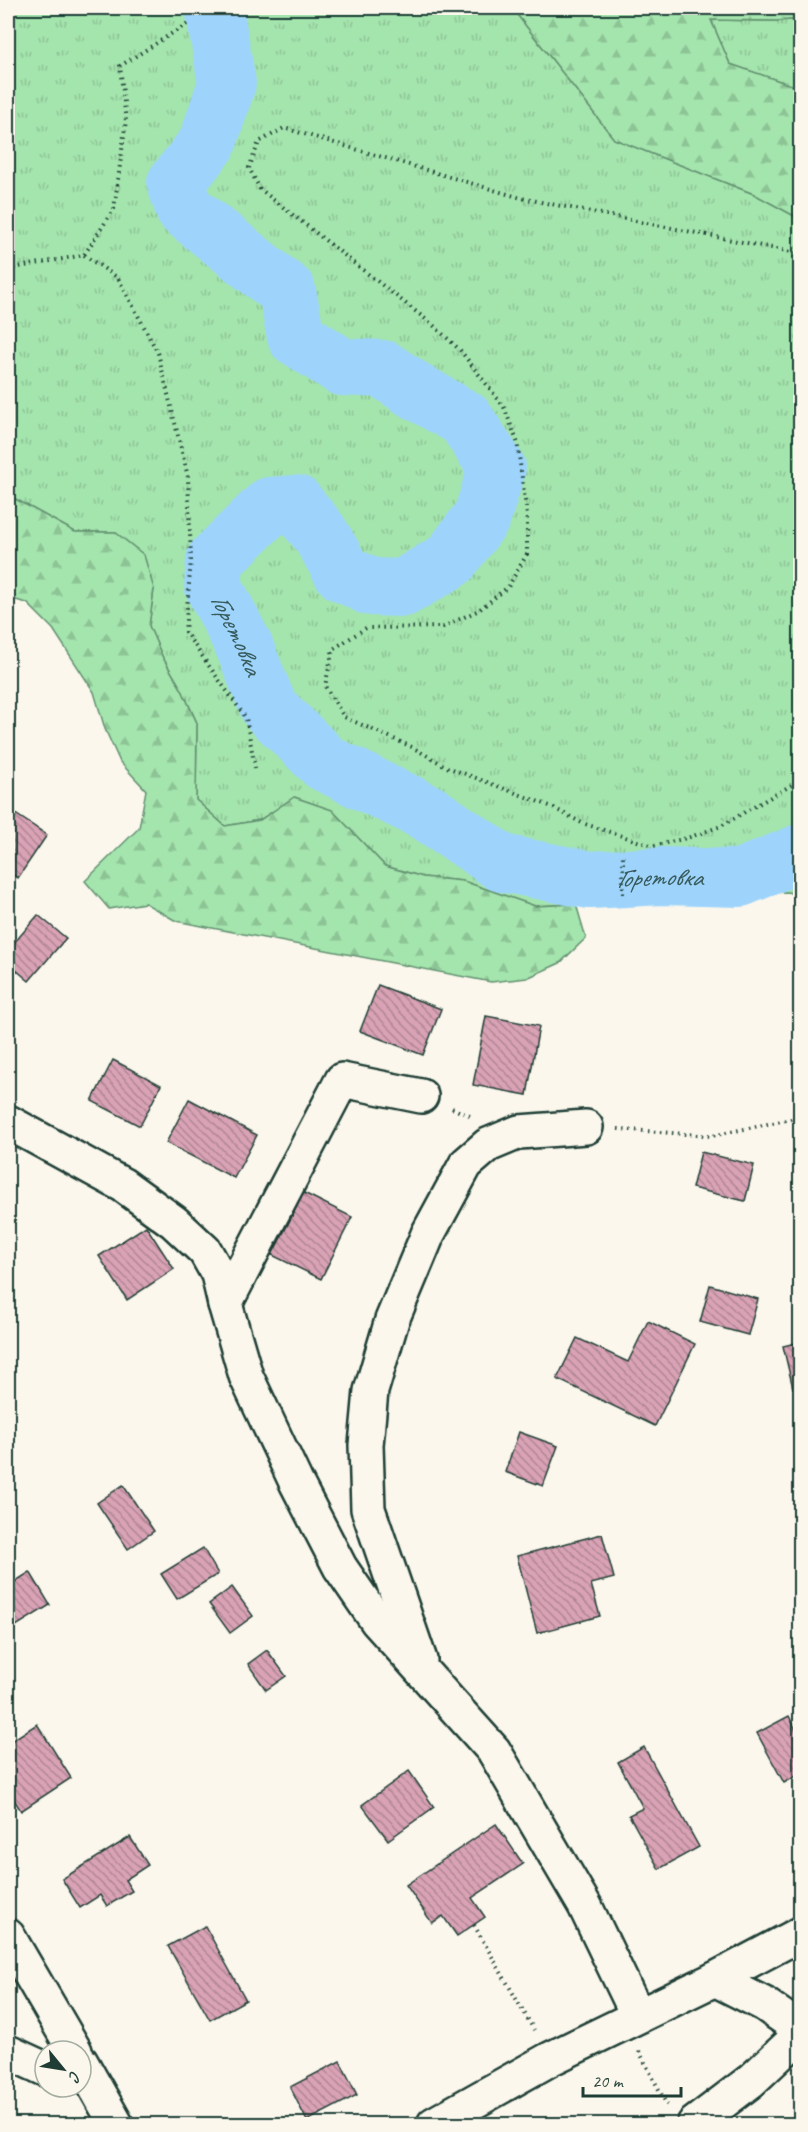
<svg xmlns="http://www.w3.org/2000/svg" width="808" height="2132" font-family="Caveat,sans-serif">
  <style>
    .grass { fill: url(#grass-tufts); stroke: #629070; stroke-width: 1.5 }
    .forest { fill: url(#forest-firs); stroke: #629070; stroke-width: 1.5 }
    .lines { fill: none; stroke-linecap: round; stroke-linejoin: round }
    .river { stroke: #9ed4fc; stroke-width: 58 }
    .building { fill: url(#building-back-hatch); stroke: #1f3d34; stroke-width: 1.5 }
    .minor-casing { stroke: #1f3d34; stroke-width: 38 }
    .path { stroke: #1f3d34; stroke-width: 4; stroke-dasharray: 1.5 4.5; stroke-linecap: butt }
    .minor { stroke: #fbf7ec; stroke-width: 33 }
    .labels { text-anchor: middle; dominant-baseline: central; stroke-width: 4.5; stroke-linejoin: round; paint-order: stroke }
    .water-label { font-size: 26px; font-style: italic; fill: #385b5c; stroke: #fbf7ec }
  </style>
  <defs>
    <pattern id="grass-tufts" width="24" height="20" patternUnits="userSpaceOnUse" patternTransform="scale(1.5)"><rect width="24" height="20" fill="#a4e4ad"/><path d="M3 7l-1-3M5 7V3M7 7l1-3M15 17l-1-3M17 17v-4M19 17l1-3" fill="none" stroke="#8dc495"/></pattern>
    <pattern id="forest-firs" width="22" height="20" patternUnits="userSpaceOnUse" patternTransform="scale(1.5)"><rect width="22" height="20" fill="#a4e4ad"/><path d="M5 1l3.5 6h-7zM16 11l3.5 6h-7z" fill="#8dc495"/></pattern>
    <pattern id="building-back-hatch" width="6" height="6" patternUnits="userSpaceOnUse" patternTransform="scale(1.5)"><rect width="6" height="6" fill="#d9a2b5"/><path d="M-1 5l2 2M0 0l6 6M5-1l2 2" fill="none" stroke="#af8594"/></pattern>
  </defs>
  <rect width="100%" height="100%" fill="#fbf7ec"/>
  <filter id="ink" filterUnits="userSpaceOnUse"><feTurbulence type="fractalNoise" baseFrequency=".0167" numOctaves="2"/><feDisplacementMap in="SourceGraphic" scale="12" xChannelSelector="R" yChannelSelector="G"/><feConvolveMatrix kernelMatrix="1 2 1 2 8 2 1 2 1" color-interpolation-filters="sRGB"/></filter>
  <g filter="url(#ink)">
    <g class="grass">
      <polygon points="8,8 512,8 614,139 754,194 800,219 800,897 788,892 535,906 463,881 423,877 385,866 332,811 295,797 260,820 225,826 196,800 197,723 182,690 163,658 149,626 154,589 115,532 75,532 8,495"/>
      <polygon points="800,19 800,88 730,64 711,20 778,21"/>
    </g>
    <g class="forest">
      <polygon points="512,8 800,8 800,19 778,21 711,20 730,64 800,88 800,219 754,194 614,139"/>
      <polygon points="8,495 75,532 115,532 144,555 154,589 149,626 163,658 182,690 197,723 196,800 225,826 260,820 294,797 332,810 385,866 423,877 463,881 535,906 576,904 586,938 560,963 527,978 491,982 176,921 145,903 109,909 85,881 139,828 146,790 120,762 105,729 94,692 53,629 27,603 8,598"/>
    </g>
    <g class="lines">
      <path class="river" id="s1" d="M214,8L227,83L208,142L176,183L184,209L287,291L296,337L342,367L383,369L413,389L465,419L497,468L482,517L450,560L403,588L371,587L343,573L319,532L296,504L270,506L215,560L213,585L244,646L269,708L325,763L428,813L502,863L590,880L662,876L740,878L800,853"/>
    </g>
    <g class="building">
      <polygon points="8,809 47,835 18,878 8,871"/>
      <polygon points="38,915 66,938 29,981 8,963 8,950"/>
      <polygon points="378,985 441,1009 423,1055 360,1031"/>
      <polygon points="486,1016 539,1026 527,1095 473,1085"/>
      <polygon points="113,1060 161,1085 140,1126 92,1101"/>
      <polygon points="189,1099 257,1135 234,1178 166,1143"/>
      <polygon points="701,1152 754,1165 745,1201 692,1188"/>
      <polygon points="304,1193 352,1217 321,1279 272,1255"/>
      <polygon points="146,1226 174,1269 127,1300 99,1256"/>
      <polygon points="710,1285 758,1299 748,1335 700,1322"/>
      <polygon points="648,1321 695,1344 655,1426 557,1379 577,1338 628,1362"/>
      <polygon points="800,1342 800,1386 793,1388 783,1346"/>
      <polygon points="519,1432 558,1446 543,1486 505,1472"/>
      <polygon points="123,1485 154,1531 128,1549 97,1503"/>
      <polygon points="602,1534 614,1578 591,1584 600,1616 537,1633 517,1556"/>
      <polygon points="203,1548 218,1574 177,1599 161,1574"/>
      <polygon points="30,1572 50,1605 8,1631 8,1586"/>
      <polygon points="232,1587 253,1616 230,1633 209,1604"/>
      <polygon points="267,1650 286,1676 266,1690 248,1664"/>
      <polygon points="789,1716 800,1738 800,1774 784,1783 757,1733"/>
      <polygon points="37,1724 71,1778 21,1811 8,1790 8,1743"/>
      <polygon points="644,1747 699,1847 659,1869 629,1815 643,1808 618,1762"/>
      <polygon points="409,1771 434,1807 388,1840 362,1805"/>
      <polygon points="496,1824 523,1864 472,1898 485,1917 457,1936 443,1916 432,1923 406,1885"/>
      <polygon points="130,1837 148,1865 125,1880 132,1891 107,1906 100,1895 80,1908 62,1879"/>
      <polygon points="205,1926 246,2000 210,2020 168,1946"/>
      <polygon points="340,2061 357,2095 307,2121 290,2087"/>
    </g>
    <g class="lines">
      <g class="minor-casing">
        <g id="minor">
          <polyline points="8,1122 123,1185 174,1222 205,1251 218,1274 225,1304 246,1376 296,1482 340,1567 377,1621 494,1751 585,1906 638,2016"/>
          <polyline points="225,1304 342,1080 421,1096"/>
          <polyline points="420,1660 368,1509 366,1445 371,1391 392,1320 428,1234 466,1164 488,1145 519,1132 586,1127"/>
          <polyline points="8,1936 75,2051"/>
          <polyline points="715,1979 764,2004 800,2029"/>
          <polyline points="8,2052 45,2069"/>
          <polyline points="81,2062 116,2124"/>
          <polyline points="434,2124 550,2059 715,1979 800,1934"/>
          <polyline points="694,2124 752,2080 800,2035"/>
        </g>
      </g>
      <g class="path">
        <polyline points="84,255 118,278 158,353 188,477 191,560 185,632 246,718 255,768"/>
        <polyline points="800,257 792,252 521,198 284,128 259,142 249,168 260,189 433,325 460,350 504,407 517,441 527,515 527,554 508,587 479,610 443,627 366,628 333,649 325,686 344,717 412,747 447,767 550,806 582,823 653,846 687,838 721,826 800,780"/>
        <polyline points="8,269 84,255 114,209 126,121 120,66 187,24"/>
        <polyline points="623,894 623,852"/>
        <polyline points="452,1108 472,1117"/>
        <polyline points="618,1129 712,1136 800,1117"/>
        <polyline points="474,1925 534,2030"/>
        <polyline points="639,2051 667,2105"/>
      </g>
      <use href="#minor" class="minor"/>
    </g>
  </g>
  <g class="labels">
    <g class="water-label">
      <text stroke="none"><textPath href="#s1" startOffset="1136">Горетовка</textPath></text>
      <text stroke="none"><textPath href="#s1" startOffset="1658">Горетовка</textPath></text>
    </g>
  </g>
  <rect width="808" height="2132" fill="none" stroke="#fbf7ec" stroke-width="30"/>
  <rect x="15" y="15" width="778" height="2102" fill="none" stroke="#1f3d34" stroke-width="2" filter="url(#ink)"/>
  <g transform="translate(63 2069) rotate(120)"><circle r="28" fill="#fbf7ec" stroke="#a3ada2" stroke-width="1.5"/>
  <path d="M0-4.5L10 22L0 15L-10 22Z" fill="#1f3d34"/>
  <text y="-9" font-size="16" font-weight="bold" text-anchor="middle" fill="#1f3d34">С</text>
  </g>
  <path d="M583 2087v9h98v-9" fill="none" stroke="#1f3d34" stroke-width="3"/>
  <text x="592" y="2087" font-size="18" fill="#1f3d34" stroke="#fbf7ec" stroke-width="4.5" paint-order="stroke">20 m</text>
</svg>
